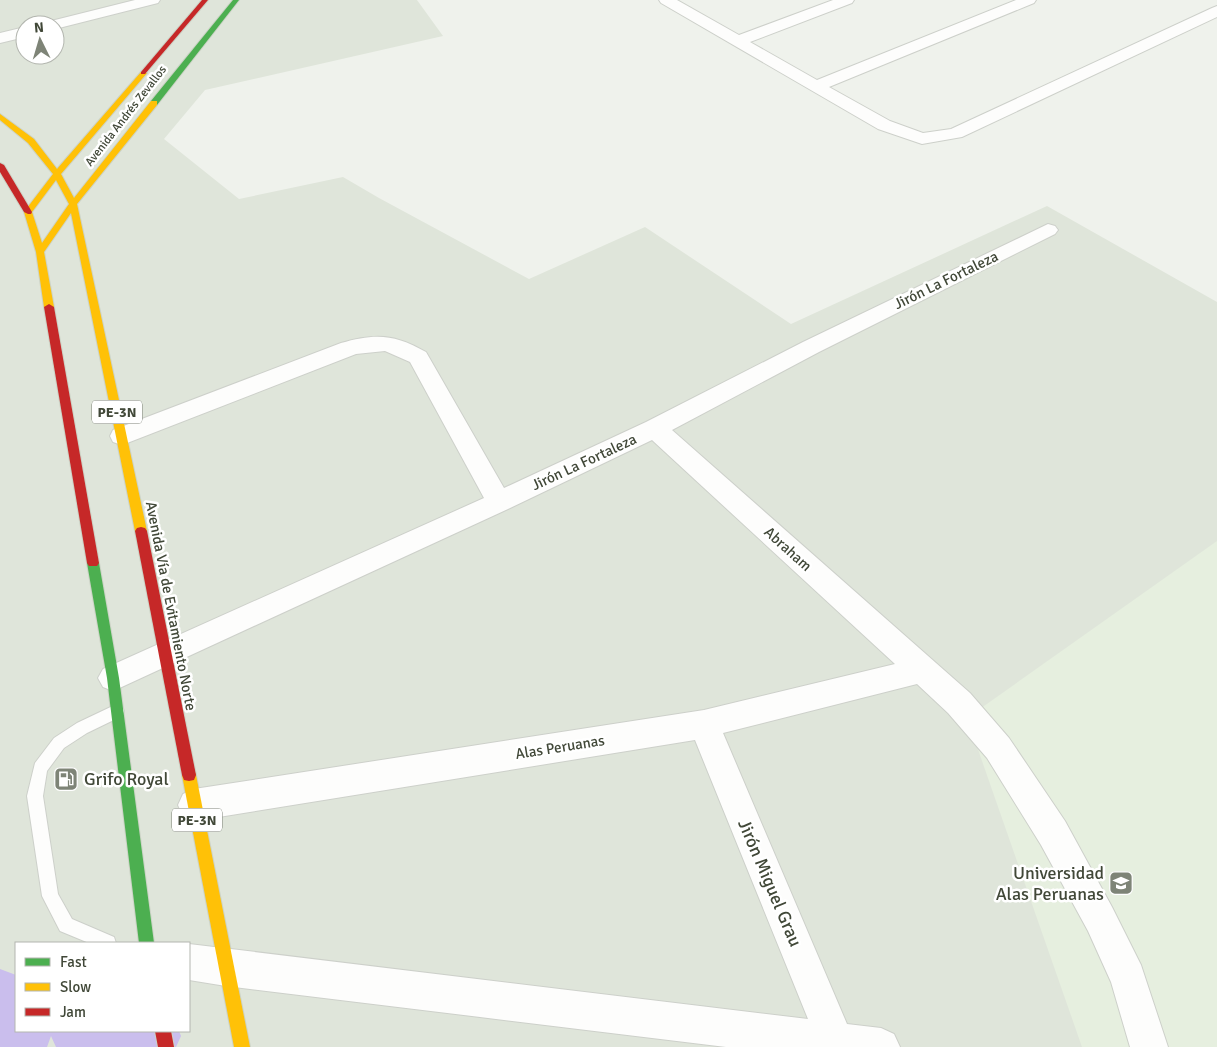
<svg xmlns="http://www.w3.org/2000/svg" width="1217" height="1047" font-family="Signika,sans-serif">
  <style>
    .residential { fill: #dfe5da; fill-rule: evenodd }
    .education { fill: #e6efdf }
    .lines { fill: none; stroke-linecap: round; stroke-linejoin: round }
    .river { fill: #cabeed; fill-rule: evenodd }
    .lane-casing { stroke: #cdd0ca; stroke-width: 2 }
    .street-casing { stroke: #cdd0ca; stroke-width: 2 }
    .fast-casing { stroke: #ccd3c6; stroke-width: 2 }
    .slow-casing { stroke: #ccd3c6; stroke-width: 2 }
    .jam-casing { stroke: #ccd3c6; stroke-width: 2 }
    .lane { fill: #fdfdfc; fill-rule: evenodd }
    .street { fill: #fdfdfc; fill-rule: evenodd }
    .fast { fill: #4caf50; fill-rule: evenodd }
    .slow { fill: #ffc107; fill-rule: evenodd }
    .jam { fill: #c62828; fill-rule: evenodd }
    .labels { text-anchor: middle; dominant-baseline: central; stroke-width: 5; stroke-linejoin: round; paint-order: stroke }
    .far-street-label { font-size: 12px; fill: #414838; stroke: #fff }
    .shield { fill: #fff; stroke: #7a7f74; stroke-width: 1 }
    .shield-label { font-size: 14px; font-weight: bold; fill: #414838 }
    .street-label { font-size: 15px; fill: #414838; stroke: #fff }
    .near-poi-label { font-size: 18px; fill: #414838; stroke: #fff; text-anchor: start }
    .near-street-label { font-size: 18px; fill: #414838; stroke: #fff }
  </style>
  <rect width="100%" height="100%" fill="#eff2ec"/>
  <path class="residential" d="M0,0H417L443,36L205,90L164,139L239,199L343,177L379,198L529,279L645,227L791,324L1047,206L1217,302V1047H0ZM25,25H55V55H25ZM16,943H189V1031H16Z"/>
  <polygon class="education" points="1217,541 1217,1047 1082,1047 967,718"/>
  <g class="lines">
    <polygon class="river" points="0,969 16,975 16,1031 179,1031 181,1036 176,1047 56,1047 51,1036 47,1047 0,1047"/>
    <g class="lane-casing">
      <polygon id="lane" points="117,704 122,706 124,711 122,716 87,733 64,748 47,771 43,796 58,894 72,919 114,937 116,943 89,943 60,931 42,896 27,796 35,763 54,738 77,723"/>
    </g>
    <g class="street-casing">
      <g id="street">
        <polygon points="135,0 160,0 158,3 55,29 55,25 44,25 47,22"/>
        <polygon points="659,0 677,0 739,35 833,0 854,0 852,3 750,42 817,80 1016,0 1036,0 1034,3 829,87 890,121 923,133 951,129 1212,8 1217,6 1217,17 962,137 922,144 878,129 661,3"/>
        <polygon points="25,27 25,37 0,43 0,33"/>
        <path d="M1048,224L1055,226L1058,230L1055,234L819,352L672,430L970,693L1009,738L1065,821L1112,907L1141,965L1168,1047H1130L1111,982L1088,931L1041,845L987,758L948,713L917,684L723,733L847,1024L881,1028L894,1034L900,1047H726L226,986L189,980V944L808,1019L695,740L194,821L183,816L178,805L183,794L194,789L704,710L895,664L652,440L508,509L113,691L103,687L98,678L103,669L484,498L410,362L385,351L356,354L122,445L113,442L110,436L113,430L341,343C375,333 395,334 426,352L504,488L646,422L803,342Z"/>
      </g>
    </g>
    <g class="fast-casing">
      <g id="fast">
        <polygon points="233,0 239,0 157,105 151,105 151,101"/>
        <polygon points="93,558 97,560 99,563 119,678 154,943 139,943 107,678 87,563 89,560"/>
      </g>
    </g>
    <g class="slow-casing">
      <g id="slow">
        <path d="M141,72L147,73L61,174L74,198L151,101H157V105L77,204L147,531L145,534H137L135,531L71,213L44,252L54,307L49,310L44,307L36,252L24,212L53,174L28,143L0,120V114L34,139L57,169ZM56,180L69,204L42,243L32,212Z"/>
        <polygon points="189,769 194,770 196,775 250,1047 234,1047 182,775 184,770"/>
      </g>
    </g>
    <g class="jam-casing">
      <g id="jam">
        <polygon points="202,0 208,0 145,74 141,74 141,72"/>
        <polygon points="0,163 4,165 32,212 31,214 28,214 24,212 0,172"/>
        <polygon points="49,304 54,307 99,563 97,566 89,566 87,563 44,307"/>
        <polygon points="141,527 145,528 147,531 196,775 194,780 189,781 184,780 182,775 135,531 137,528"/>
        <polygon points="155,1031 171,1031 174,1047 158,1047"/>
      </g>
    </g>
    <use href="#lane" class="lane"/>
    <use href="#street" class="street"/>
    <use href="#fast" class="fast"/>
    <use href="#slow" class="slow"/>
    <use href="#jam" class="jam"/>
  </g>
  <defs>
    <g id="fuel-square" transform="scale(1.25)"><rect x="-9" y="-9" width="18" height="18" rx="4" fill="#7e8477" stroke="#fff"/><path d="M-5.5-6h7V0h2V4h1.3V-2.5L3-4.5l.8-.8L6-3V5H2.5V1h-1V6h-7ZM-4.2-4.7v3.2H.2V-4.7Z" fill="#fff"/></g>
    <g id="university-square" transform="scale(1.25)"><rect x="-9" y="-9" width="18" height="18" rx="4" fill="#7e8477" stroke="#fff"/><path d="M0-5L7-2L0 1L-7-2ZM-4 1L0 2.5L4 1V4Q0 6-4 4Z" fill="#fff"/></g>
  </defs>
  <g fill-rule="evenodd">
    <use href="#fuel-square" x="66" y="779"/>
    <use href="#university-square" x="1121" y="883"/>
  </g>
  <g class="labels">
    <g class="far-street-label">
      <text transform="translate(126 116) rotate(-52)">Avenida Andrés Zevallos</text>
    </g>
    <g class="shield">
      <rect x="92" y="400.5" width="50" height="23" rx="4"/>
      <rect x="172" y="808.5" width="50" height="23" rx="4"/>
    </g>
    <g class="shield-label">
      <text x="117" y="412">PE-3N</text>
      <text x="197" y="820">PE-3N</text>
    </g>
    <g class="street-label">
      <text transform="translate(946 280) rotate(-26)">Jirón La Fortaleza</text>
      <text transform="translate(584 462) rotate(-25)">Jirón La Fortaleza</text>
      <text transform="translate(788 549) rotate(42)">Abraham</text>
      <text transform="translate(171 606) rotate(79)">Avenida Vía de Evitamiento Norte</text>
      <text transform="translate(560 747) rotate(-9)">Alas Peruanas</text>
    </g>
    <g class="near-poi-label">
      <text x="84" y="779">Grifo Royal</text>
      <text x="1104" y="873" text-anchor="end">Universidad<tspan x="1104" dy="21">Alas Peruanas</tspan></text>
    </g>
    <g class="near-street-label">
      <text transform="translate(770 883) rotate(67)">Jirón Miguel Grau</text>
    </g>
  </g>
  <rect x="15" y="942" width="175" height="90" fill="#ffffff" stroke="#b3b6af"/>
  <rect x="25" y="958" width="25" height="8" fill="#4caf50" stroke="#b3b6af"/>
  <text x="60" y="967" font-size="15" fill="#414838">Fast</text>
  <rect x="25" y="983" width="25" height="8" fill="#ffc107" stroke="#b3b6af"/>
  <text x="60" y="992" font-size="15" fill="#414838">Slow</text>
  <rect x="25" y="1008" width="25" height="8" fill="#c62828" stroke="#b3b6af"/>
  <text x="60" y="1017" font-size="15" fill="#414838">Jam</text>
  <g transform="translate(40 40) rotate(355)"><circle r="24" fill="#ffffff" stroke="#b3b6af"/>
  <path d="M0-4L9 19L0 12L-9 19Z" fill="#7e8477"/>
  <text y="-8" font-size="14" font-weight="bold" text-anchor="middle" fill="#414838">N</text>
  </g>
</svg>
